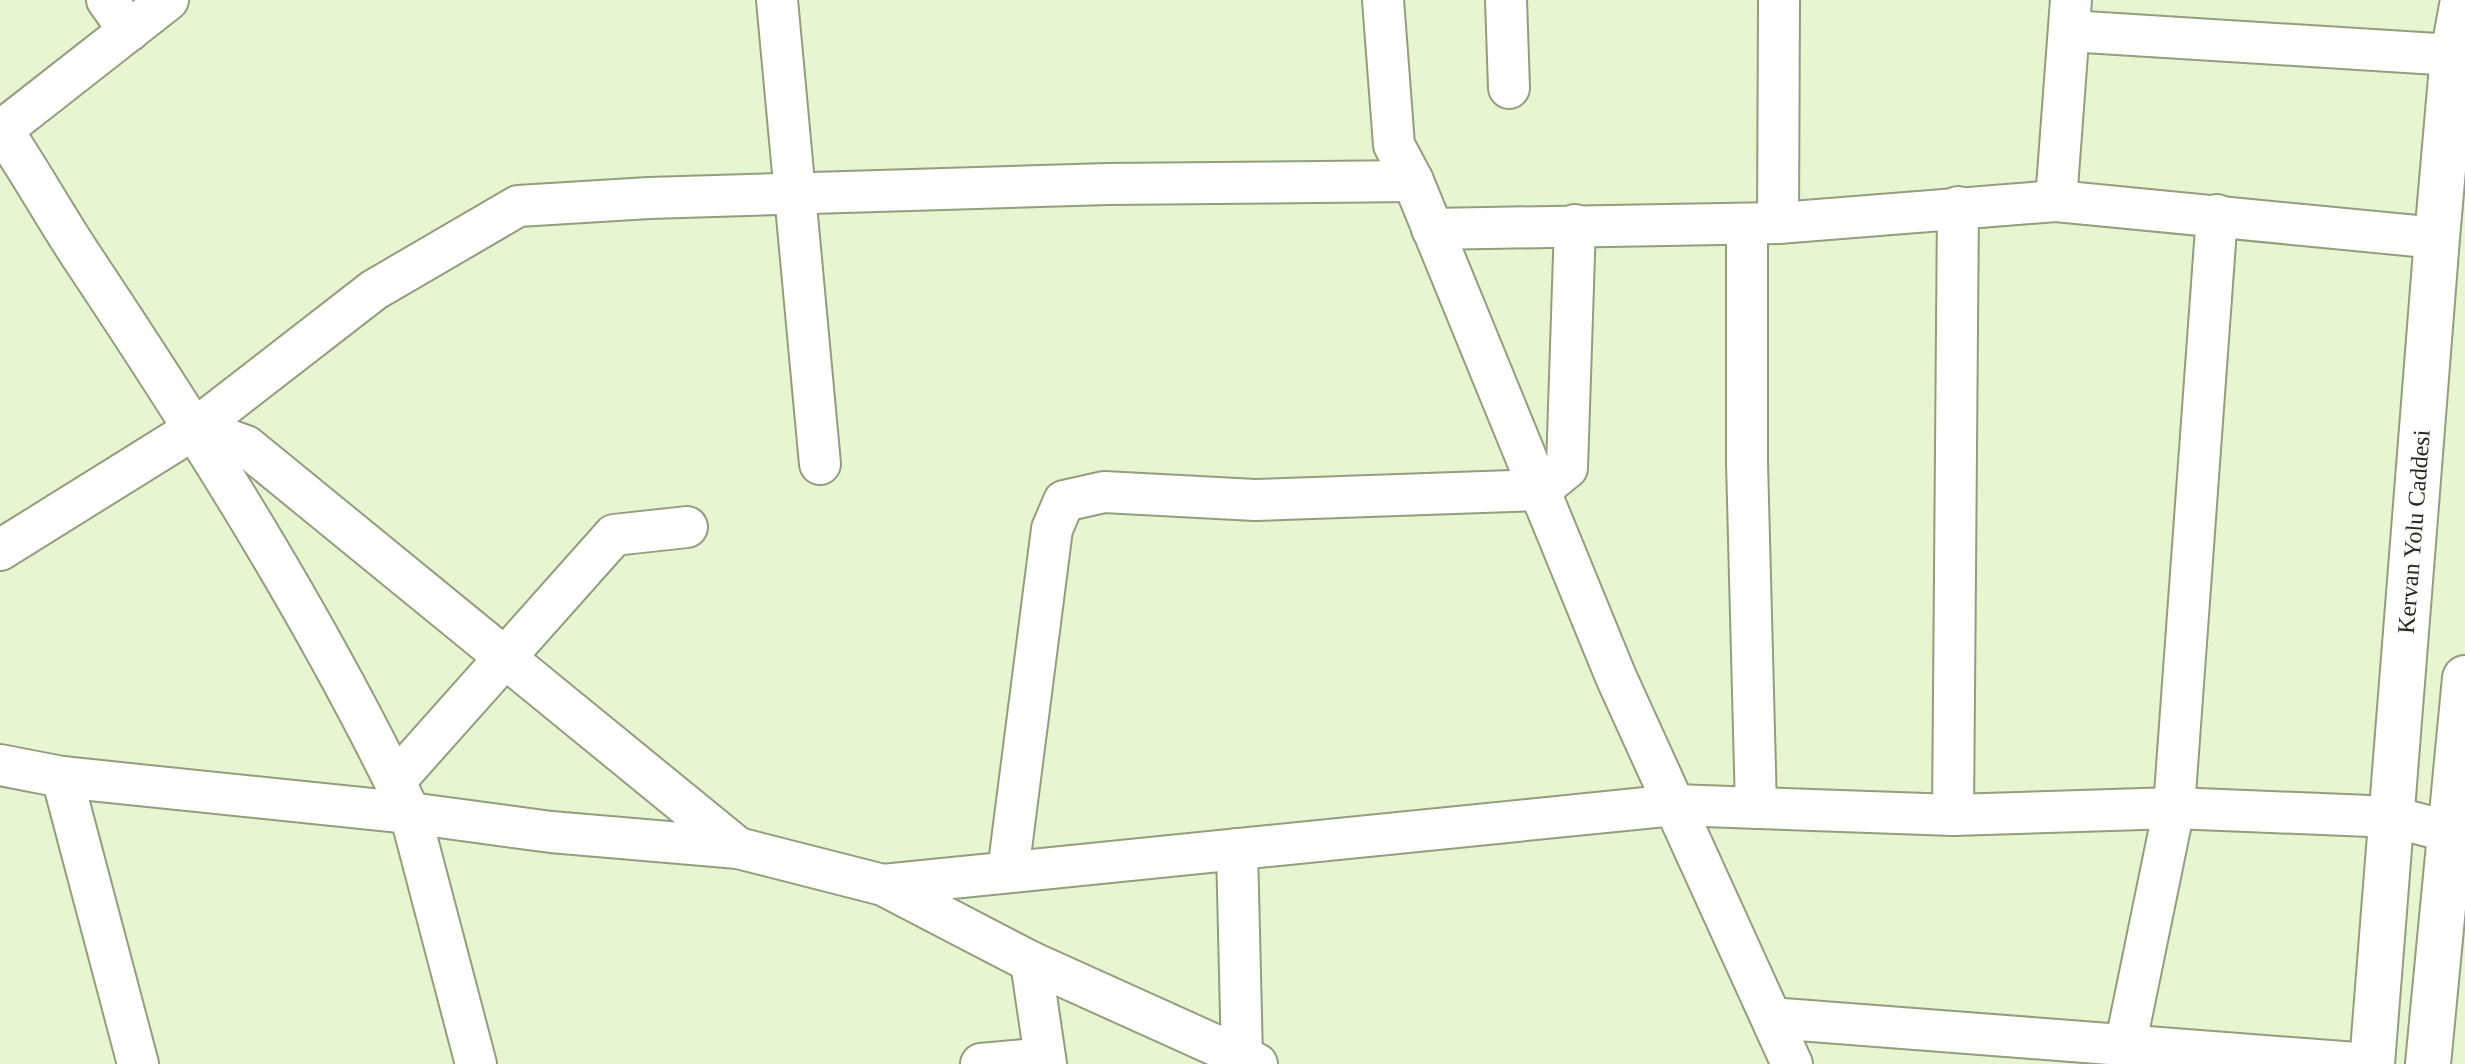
<svg xmlns="http://www.w3.org/2000/svg" width="2465" height="1064" font-family="'Times New Roman',serif">
  <style>
    .lines { fill: none; stroke-linecap: round; stroke-linejoin: round }
    .street-casing { stroke: #929e7c; stroke-width: 44 }
    .secondary-casing { stroke: #929e7c; stroke-width: 48 }
    .street { stroke: #fff; stroke-width: 40 }
    .secondary { stroke: #fff; stroke-width: 44 }
    .labels { text-anchor: middle; dominant-baseline: central; stroke-width: 6; stroke-linejoin: round; paint-order: stroke }
    .street-label { font-size: 24px; fill: #252a1d; stroke: #fff }
  </style>
  <rect width="100%" height="100%" fill="#e8f5d1"/>
  <g class="lines">
    <g class="street-casing">
      <g id="street">
        <polyline points="107,0 129,31"/>
        <polyline points="777,0 820,464"/>
        <polyline points="1383,0 1394,145 1413,181 1616,677 1792,1064"/>
        <polyline points="1506,0 1509,88"/>
        <polyline points="2069,31 2453,55"/>
        <path d="M0,127C30,170 55,217 84,260C203,439 317,619 410,813L476,1064"/>
        <polyline points="2,130 168,0"/>
        <polyline points="2056,201 2071,0"/>
        <polyline points="1778,223 1779,0"/>
        <polyline points="1747,224 1747,462 1756,808"/>
        <polyline points="1432,229 1778,223 2056,201 2437,238"/>
        <polyline points="196,428 246,446 738,848"/>
        <polyline points="0,550 196,428 374,290 518,206 649,198 1108,184 1413,181"/>
        <polyline points="0,765 62,777 410,813 551,832 738,848 883,885 1031,962 1257,1064"/>
        <polyline points="62,777 138,1064"/>
        <polyline points="395,781 614,535 687,527"/>
        <polyline points="1953,815 1958,207"/>
        <polyline points="1237,849 1242,1057"/>
        <polyline points="1008,872 1052,529 1064,501 1104,492 1255,500 1540,490 1567,468 1575,225"/>
        <polyline points="883,885 1675,805 1953,815 2174,808 2393,817 2465,836"/>
        <polyline points="1031,962 1046,1064"/>
        <polyline points="1772,1018 2369,1064"/>
        <polyline points="2125,1047 2174,808 2217,215"/>
        <polyline points="981,1064 1045,1058"/>
      </g>
    </g>
    <g class="secondary-casing">
      <g id="secondary">
        <path id="s1" d="M2372,1064L2437,238L2453,55L2463,0"/>
        <polyline points="2428,1064 2465,678"/>
      </g>
    </g>
    <use href="#street" class="street"/>
    <use href="#secondary" class="secondary"/>
  </g>
  <g class="labels">
    <g class="street-label">
      <text stroke="none"><textPath href="#s1" startOffset="534">Kervan Yolu Caddesi</textPath></text>
    </g>
  </g>
</svg>
